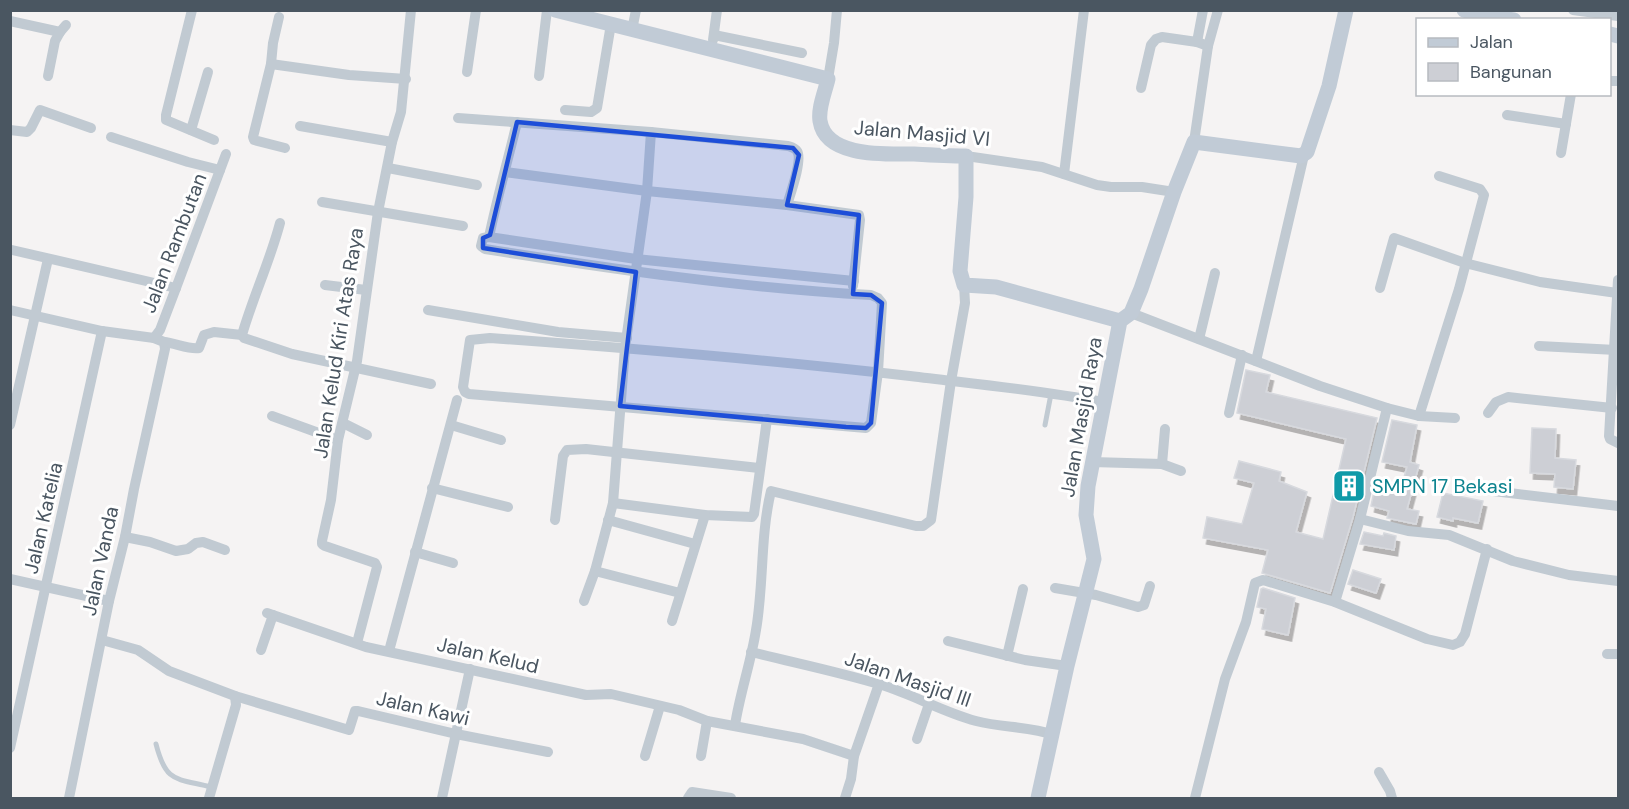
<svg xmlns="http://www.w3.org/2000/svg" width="1629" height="809" font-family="'DM Sans',sans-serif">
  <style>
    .building { fill: #cdcfd5; stroke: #d7d9de; stroke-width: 1.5; filter: url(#shadow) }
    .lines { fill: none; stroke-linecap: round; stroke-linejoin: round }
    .lane { stroke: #c1cad2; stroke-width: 5 }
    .street { stroke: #c1cad2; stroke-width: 10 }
    .secondary { stroke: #c1cbd6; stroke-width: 15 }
    .marked { fill: #1d4ed8; fill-opacity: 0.2; stroke: #1d4ed8; stroke-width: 4.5; stroke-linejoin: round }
    .labels { text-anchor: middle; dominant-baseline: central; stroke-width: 6; stroke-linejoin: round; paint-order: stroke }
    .street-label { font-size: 20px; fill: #4a5661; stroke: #fff }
    .culture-label { font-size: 20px; fill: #0d838f; stroke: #fff; text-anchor: start }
  </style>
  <defs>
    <filter id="shadow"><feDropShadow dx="3.5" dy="6" stdDeviation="0" flood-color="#0004"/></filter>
  </defs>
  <rect width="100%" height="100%" fill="#f5f3f3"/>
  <g class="building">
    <polygon points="1246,370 1270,375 1266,392 1377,418 1353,517 1330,593 1262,573 1268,550 1203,538 1207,517 1242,524 1254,483 1234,478 1239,461 1281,472 1279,481 1307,492 1296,532 1323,539 1346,439 1237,413"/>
    <polygon points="1392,420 1417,425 1410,462 1419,465 1407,509 1419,511 1416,524 1387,518 1389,511 1371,506 1375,487 1399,494 1407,467 1382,462"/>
    <polygon points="1532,428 1556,429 1555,458 1576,460 1573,489 1554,487 1555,474 1530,473"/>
    <polygon points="1443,493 1483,501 1478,523 1453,518 1453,521 1437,517"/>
    <polygon points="1364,532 1383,536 1384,533 1396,536 1394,550 1360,544"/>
    <polygon points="1353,570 1381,579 1376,593 1348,584"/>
    <polygon points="1263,588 1295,598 1288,635 1262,629 1266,609 1257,607 1261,589"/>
  </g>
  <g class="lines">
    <g class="lane">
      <polyline points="1045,425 1051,394"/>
      <path d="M156,744C166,783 175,778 211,787"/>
    </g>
    <g class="street">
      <polyline points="192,10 166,115 166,120 214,140"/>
      <polyline points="1573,10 1618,16"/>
      <polyline points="279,17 273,43 271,64 253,137 254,140 285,148"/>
      <polyline points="10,21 60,32 66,25"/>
      <polyline points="632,30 636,10"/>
      <polyline points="714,35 802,53"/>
      <polyline points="713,40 717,10"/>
      <polyline points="1197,42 1203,10"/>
      <polyline points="271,64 349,75 406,79"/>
      <polyline points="467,72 476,10"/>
      <polyline points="48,76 55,41 60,32"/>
      <polyline points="539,76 547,10"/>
      <polyline points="828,79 834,43 837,10"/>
      <polyline points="1610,81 1618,81"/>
      <polyline points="1141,88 1151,45 1156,39 1162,37 1197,42 1208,46"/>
      <polyline points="565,110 591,112 597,108 611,24"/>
      <polyline points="1507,115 1566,124"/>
      <path d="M458,118L651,132L788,146C791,147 795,148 797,151C803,159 790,195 787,205"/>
      <polyline points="300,126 392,142"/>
      <polyline points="10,130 27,132 31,128 40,110 91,128"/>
      <polyline points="191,130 208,72"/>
      <polyline points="111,137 188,162 220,170"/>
      <polyline points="1194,142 1208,46 1218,10"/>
      <polyline points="1561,153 1571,94"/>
      <polyline points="966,156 1042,167 1097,185 1111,187 1142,187 1174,192"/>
      <polyline points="388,168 477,185"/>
      <polyline points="505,172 647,191 787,205 859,215 860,220 853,286"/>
      <polyline points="1064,174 1084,10"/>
      <polyline points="322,202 463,226"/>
      <path d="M280,223C270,261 253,297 242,335L244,338L292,354L431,384"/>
      <path d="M489,237C497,198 508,160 517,122"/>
      <polyline points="12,250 176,288"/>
      <polyline points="1618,280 1609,436 1610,439 1618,443"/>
      <path d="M854,281L636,259L489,237L483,238L481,246L485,249C613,269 741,288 871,295L878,298L882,303L878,372L871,423L866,428L469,394L465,392L463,387L470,340L490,338C630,348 770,360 910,376C975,384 1039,390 1103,402"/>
      <polyline points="325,285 366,290"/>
      <polyline points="1380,288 1394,238 1465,263 1540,282 1617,293"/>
      <polyline points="10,310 102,331 154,338 164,342 165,349 134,489 125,537 109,601 69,798"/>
      <polyline points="428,310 558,332 627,338"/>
      <polyline points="1131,313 1320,386 1387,408 1419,416 1455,418"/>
      <polyline points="154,338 160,330 176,288 226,154"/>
      <polyline points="1199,339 1215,273"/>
      <path d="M164,342C175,343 190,350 199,348L204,335L214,332L242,335"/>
      <polyline points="1539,346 1616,350"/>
      <polyline points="1256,361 1304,155"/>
      <polyline points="1229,413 1242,355"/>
      <polyline points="1488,413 1496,402 1508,397 1612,408"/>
      <polyline points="272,416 338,440"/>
      <polyline points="1419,416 1459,289 1484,195 1480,189 1439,176"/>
      <polyline points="343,423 367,435"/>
      <polyline points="10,425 48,259"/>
      <polyline points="451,425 501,440"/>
      <polyline points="1092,462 1162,464 1181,471"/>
      <polyline points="1162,464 1165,429"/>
      <polyline points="432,488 508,507"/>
      <polyline points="1485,490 1618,506"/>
      <polyline points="613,503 705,515 752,517 754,514 767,419"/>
      <polyline points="1360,519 1408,531 1449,535 1513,561 1569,575 1618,581"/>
      <polyline points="555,520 563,456 567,450 586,449 759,468"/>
      <polyline points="608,520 695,544"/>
      <polyline points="125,537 150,542 176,551 188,549 196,543 203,542 225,550"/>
      <polyline points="415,552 453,563"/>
      <polyline points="595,571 680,593"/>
      <polyline points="10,579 109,601"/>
      <polyline points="1055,588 1096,595 1138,607 1144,605 1150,586"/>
      <polyline points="584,601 595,571 613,503 625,348 647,191 651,132"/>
      <polyline points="1335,602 1360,519 1387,408"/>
      <polyline points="267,613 366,647 586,695 611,694 679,710 707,721 803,739 854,756"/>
      <polyline points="672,621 705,515"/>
      <polyline points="102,640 138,650 169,671 235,696 349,730 355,711 358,711 456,734 548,752"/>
      <polyline points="948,641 1025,660 1067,666"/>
      <polyline points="357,643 377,567 375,563 325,546 322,544 322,541 331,500 338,440 357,361 378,212 392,142 401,112 411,10"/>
      <polyline points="261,650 273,615"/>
      <polyline points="389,651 457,400"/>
      <path d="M751,652C795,663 839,672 882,685C914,695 943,712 976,721C1002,728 1028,726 1054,735"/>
      <polyline points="1607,654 1618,654"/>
      <polyline points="1007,656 1023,589"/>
      <path d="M735,725C740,693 751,662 756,630C764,584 760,537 771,491L916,526H923L931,520L951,381L965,303L964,285"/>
      <polyline points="917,739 929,704"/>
      <polyline points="10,748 102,331"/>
      <polyline points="645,756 660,706"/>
      <polyline points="701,756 707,721"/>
      <polyline points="1379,772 1390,791 1392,798"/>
      <polyline points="209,798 236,705 235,696"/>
      <polyline points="442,798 470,669"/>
      <polyline points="688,798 692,792 731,798"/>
      <polyline points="845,798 851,779 854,756 879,684"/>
      <polyline points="1195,798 1225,679 1246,622 1255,583 1263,580 1335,602 1427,639 1453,645 1460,642 1465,634 1487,549"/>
    </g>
    <g class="secondary">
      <path d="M555,10L828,79C825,92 818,108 820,121C826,158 886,154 914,154C931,155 948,156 966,156V197L960,271L964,285L996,287L1120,321"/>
      <polyline points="1464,10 1484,16 1514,20"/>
      <polyline points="1610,34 1618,36"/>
      <polyline points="1038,798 1067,666 1094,559 1086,515 1088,486 1120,321 1131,313 1141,289 1174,192 1194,142 1301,156 1307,152 1329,86 1346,10"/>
    </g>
  </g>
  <path class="marked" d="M517,122L793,148L799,155L787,205L859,215L853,294L871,295L882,303L871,423L866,428L846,427L620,406L636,272L483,248V238L490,235Z"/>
  <defs>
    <g id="building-square" transform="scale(1.725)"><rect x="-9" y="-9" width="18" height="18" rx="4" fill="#0f9aa8" stroke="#fff"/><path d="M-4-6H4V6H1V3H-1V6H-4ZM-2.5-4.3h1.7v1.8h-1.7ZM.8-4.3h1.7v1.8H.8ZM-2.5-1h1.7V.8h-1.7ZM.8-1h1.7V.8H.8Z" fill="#fff"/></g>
  </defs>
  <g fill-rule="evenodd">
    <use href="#building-square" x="1349" y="486"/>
  </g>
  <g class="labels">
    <g class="street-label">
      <text transform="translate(922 133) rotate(5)">Jalan Masjid VI</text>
      <text transform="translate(174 243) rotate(-69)">Jalan Rambutan</text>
      <text transform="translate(338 343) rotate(-81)">Jalan Kelud Kiri Atas Raya</text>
      <text transform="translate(1081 417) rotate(-80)">Jalan Masjid Raya</text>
      <text transform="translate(43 518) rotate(-77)">Jalan Katelia</text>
      <text transform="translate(100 561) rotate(-78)">Jalan Vanda</text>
      <text transform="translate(488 655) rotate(13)">Jalan Kelud</text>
      <text transform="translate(908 679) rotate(19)">Jalan Masjid III</text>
      <text transform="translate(423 708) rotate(13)">Jalan Kawi</text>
    </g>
    <g class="culture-label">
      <text x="1372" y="486">SMPN 17 Bekasi</text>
    </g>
  </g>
  <rect width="1629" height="809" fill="none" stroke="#4a5661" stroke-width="24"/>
  <rect x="1416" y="18" width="195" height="78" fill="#ffffff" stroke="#b7bbc0" stroke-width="1.5"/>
  <rect x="1428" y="38" width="30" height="9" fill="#c1cbd6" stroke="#b7bbc0" stroke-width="1.5"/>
  <text x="1470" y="48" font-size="18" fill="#4a5661">Jalan</text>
  <rect x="1428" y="63" width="30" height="18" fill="#cdcfd5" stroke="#b7bbc0" stroke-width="1.5"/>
  <text x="1470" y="78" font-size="18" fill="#4a5661">Bangunan</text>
</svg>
